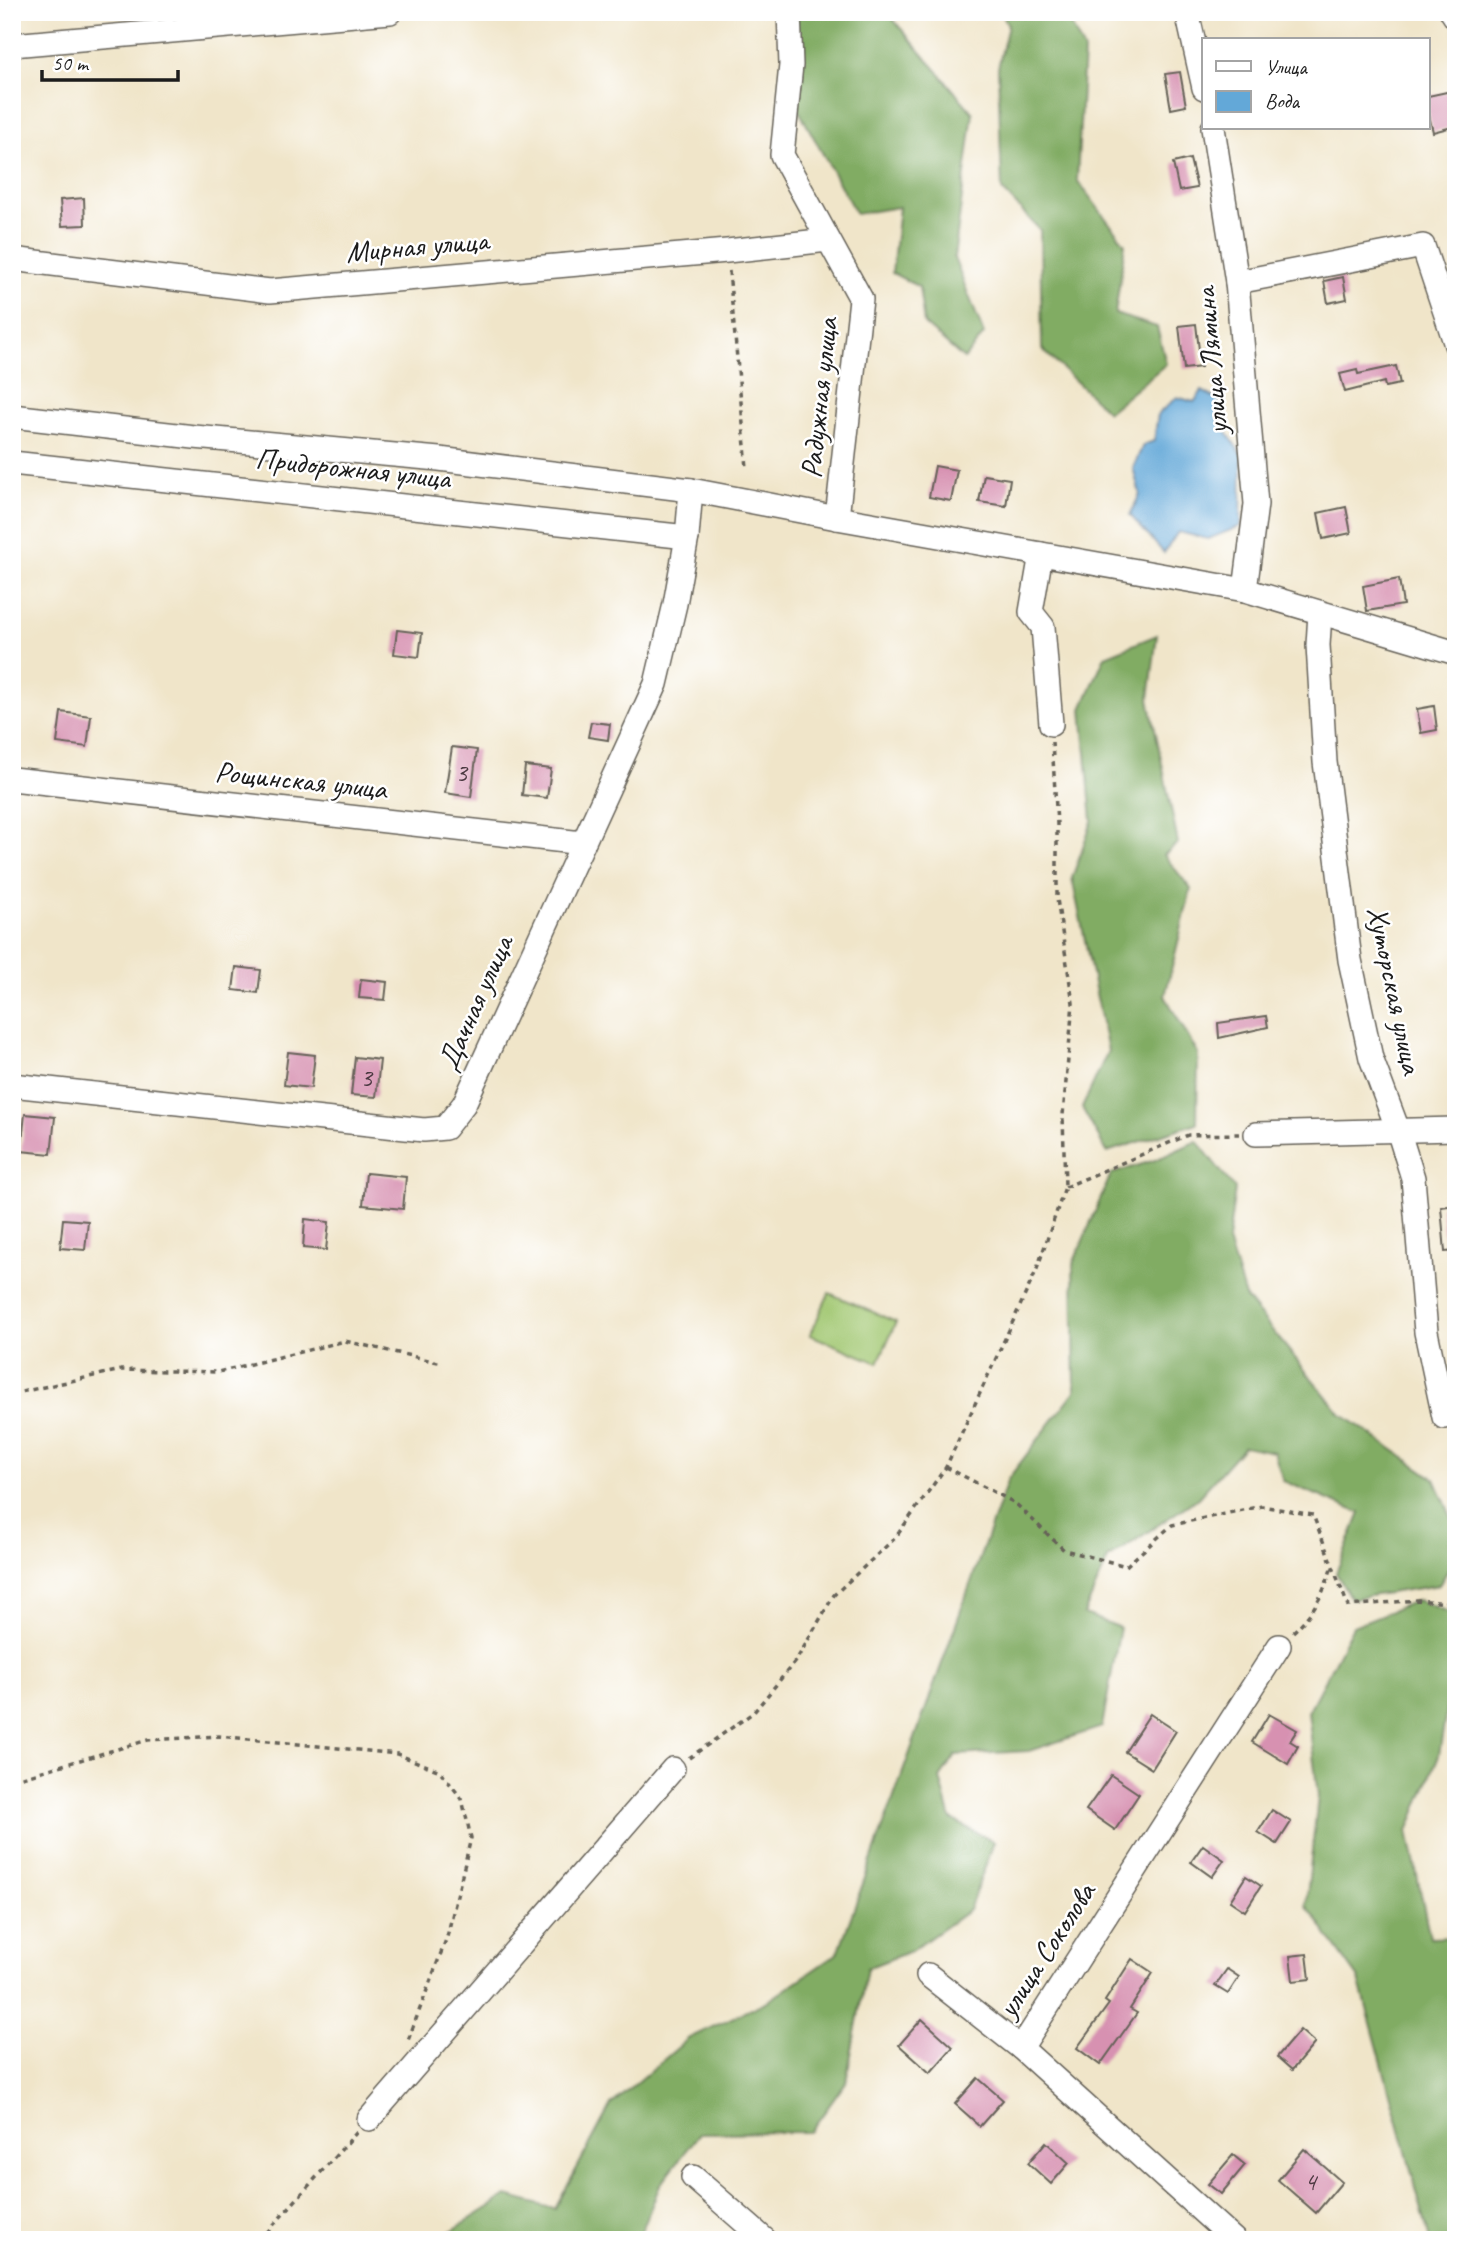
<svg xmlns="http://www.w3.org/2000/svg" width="1468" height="2252" font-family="Caveat,sans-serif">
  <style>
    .green { fill: #a2c872; stroke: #5f7247; stroke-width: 2 }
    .forest { fill: #81ac64; stroke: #4e6440; stroke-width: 2 }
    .water { fill: #63a8d8; stroke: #40627a; stroke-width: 2 }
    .building { fill: #d791b1 }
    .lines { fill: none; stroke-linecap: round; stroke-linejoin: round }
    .minor-casing { stroke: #666259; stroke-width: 26 }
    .path { stroke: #666259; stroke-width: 3.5; stroke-dasharray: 5 5; stroke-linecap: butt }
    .minor { stroke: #fff; stroke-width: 23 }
    .labels { text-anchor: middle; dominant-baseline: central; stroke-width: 5; stroke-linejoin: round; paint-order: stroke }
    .number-label { font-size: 26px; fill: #4b3941 }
    .street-label { font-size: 30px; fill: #1c1c1c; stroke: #fff }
  </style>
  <rect width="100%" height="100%" fill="#fff"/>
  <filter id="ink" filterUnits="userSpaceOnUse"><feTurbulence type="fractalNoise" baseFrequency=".0143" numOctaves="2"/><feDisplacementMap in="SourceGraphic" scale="14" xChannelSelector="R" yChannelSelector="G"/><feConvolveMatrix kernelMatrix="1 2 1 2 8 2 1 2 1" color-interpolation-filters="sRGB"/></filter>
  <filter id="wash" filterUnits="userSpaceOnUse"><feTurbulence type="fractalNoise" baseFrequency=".00686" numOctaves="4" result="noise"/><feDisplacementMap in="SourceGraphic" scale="28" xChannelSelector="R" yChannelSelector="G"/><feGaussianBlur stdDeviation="1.57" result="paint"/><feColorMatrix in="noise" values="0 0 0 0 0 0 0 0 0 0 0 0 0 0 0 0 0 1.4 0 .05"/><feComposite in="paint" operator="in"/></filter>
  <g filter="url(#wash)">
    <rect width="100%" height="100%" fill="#f0e5c9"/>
    <polygon class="green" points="829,1293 896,1322 878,1363 810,1335"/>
    <g class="forest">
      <polygon points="787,12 887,12 973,113 954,258 984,334 964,359 924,324 919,287 892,273 899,207 856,214 793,100"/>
      <polygon points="1001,12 1065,12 1084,51 1077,180 1125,244 1115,314 1157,327 1166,364 1108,412 1042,349 1040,230 1002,190 998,68 1008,25"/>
      <polygon points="1157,635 1149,699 1178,843 1164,855 1191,889 1165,996 1198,1054 1197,1123 1107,1152 1082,1108 1108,1051 1072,878 1092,821 1082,709 1105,656"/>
      <polygon points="1197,1141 1235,1189 1228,1241 1245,1297 1340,1413 1435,1479 1456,1528 1456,1557 1439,1585 1351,1599 1336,1573 1360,1513 1283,1481 1274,1452 1244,1446 1198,1498 1108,1559 1084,1614 1120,1628 1102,1727 1029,1751 956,1755 940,1778 951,1819 994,1842 969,1910 911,1951 867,1968 846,2082 810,2132 700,2133 660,2185 638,2240 437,2240 507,2196 555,2209 611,2105 689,2038 770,2000 838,1953 1008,1479 1075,1391 1073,1264 1111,1174 1155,1160"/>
      <polygon points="1418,1600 1456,1615 1456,1651 1439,1755 1408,1831 1430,1938 1456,1937 1456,2240 1430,2240 1359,1979 1306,1905 1318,1796 1308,1712 1353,1626"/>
    </g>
    <polygon class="water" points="1202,391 1219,400 1220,422 1242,455 1241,526 1208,539 1178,532 1164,553 1130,515 1140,494 1133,468 1143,445 1154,441 1158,414 1177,397 1194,402"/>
    <g id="blocks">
      <g class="building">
        <polygon points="1180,72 1186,106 1171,109 1165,74"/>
        <polygon points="1456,90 1456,126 1433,132 1428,111 1428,96"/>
        <polygon points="1190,159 1197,188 1179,191 1173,163"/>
        <polygon points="84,198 85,225 62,226 60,200"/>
        <polygon points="1343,277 1347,299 1328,303 1324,281"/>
        <polygon points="1196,324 1201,367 1184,369 1179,326"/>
        <polygon points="1396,366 1400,384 1385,387 1384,382 1345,392 1340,374 1357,370 1358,374"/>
        <polygon points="935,466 957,470 951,501 929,497"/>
        <polygon points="984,475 1010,479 1006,506 979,502"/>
        <polygon points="1346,507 1351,533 1323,539 1318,513"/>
        <polygon points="1399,579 1403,605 1367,611 1363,586"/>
        <polygon points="397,630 422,633 419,657 394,654"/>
        <polygon points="1434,706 1437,730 1421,733 1417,709"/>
        <polygon points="61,712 91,716 87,747 57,743"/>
        <polygon points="591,722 610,724 608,740 588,737"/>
        <polygon points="452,747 477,750 471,797 445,793"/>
        <polygon points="525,766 551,769 547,798 522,795"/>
        <polygon points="236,967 261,970 258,993 233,990"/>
        <polygon points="361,979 387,982 385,1000 359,998"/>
        <polygon points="1266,1016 1268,1027 1219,1038 1218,1023"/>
        <polygon points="288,1052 315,1055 311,1088 284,1085"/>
        <polygon points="355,1057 380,1060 376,1097 351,1095"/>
        <polygon points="25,1114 55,1117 51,1154 21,1151"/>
        <polygon points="366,1173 406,1177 403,1209 363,1205"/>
        <polygon points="1456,1205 1456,1251 1445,1252 1441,1207"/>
        <polygon points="63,1219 88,1221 85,1250 60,1248"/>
        <polygon points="305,1219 329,1222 326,1250 303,1248"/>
        <polygon points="1150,1714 1176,1731 1152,1769 1125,1752"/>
        <polygon points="1269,1714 1297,1730 1290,1741 1298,1746 1288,1764 1252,1742"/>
        <polygon points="1111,1775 1139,1794 1115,1830 1086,1810"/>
        <polygon points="1272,1810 1291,1822 1277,1844 1258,1832"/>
        <polygon points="1203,1845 1224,1860 1212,1877 1191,1862"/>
        <polygon points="1246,1876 1261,1886 1245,1911 1230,1901"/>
        <polygon points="1307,1954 1310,1979 1293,1981 1290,1956"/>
        <polygon points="1132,1959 1153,1973 1130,2009 1137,2013 1100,2065 1077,2048 1109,2004 1105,2001"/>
        <polygon points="1227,1969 1239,1977 1228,1994 1215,1986"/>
        <polygon points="922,2019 953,2047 930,2073 899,2045"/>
        <polygon points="1300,2030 1315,2043 1292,2070 1277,2057"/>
        <polygon points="978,2078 1003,2100 980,2126 955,2104"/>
        <polygon points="1046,2142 1069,2163 1051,2184 1028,2163"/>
        <polygon points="1304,2149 1342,2182 1316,2213 1278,2180"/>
        <polygon points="1233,2155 1245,2165 1221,2194 1208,2184"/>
      </g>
    </g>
  </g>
  <g filter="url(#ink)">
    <use href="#blocks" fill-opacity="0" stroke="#666259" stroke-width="2"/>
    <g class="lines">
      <g class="minor-casing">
        <g id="minor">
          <polyline points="789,12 791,65 782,155 861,299 837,518"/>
          <polyline points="1187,12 1204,88"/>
          <polyline points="1452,12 1456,18"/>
          <polyline points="12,45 390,12"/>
          <polyline points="1213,128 1237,282 1256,504 1245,590"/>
          <polyline points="12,259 270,291 727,251 828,240"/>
          <polyline points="1237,282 1423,246 1456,345"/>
          <polyline points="12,416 194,437 439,459 691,490 837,518 1245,590 1456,653"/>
          <polyline points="12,463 687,537"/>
          <polyline points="1041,554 1031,612 1043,627 1051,724"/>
          <polyline points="1320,613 1318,645 1325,762 1350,960 1371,1058 1398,1130 1413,1178 1426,1332 1444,1417"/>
          <polyline points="12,779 582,843"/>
          <polyline points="12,1085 424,1130 445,1128 464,1104 656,684 675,604 687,537 691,490"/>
          <polyline points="1256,1134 1456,1129"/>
          <polyline points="928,1975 1021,2048"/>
          <polyline points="369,2119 673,1769"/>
          <polyline points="693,2177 765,2240"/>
          <polyline points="1234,2240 1021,2048 1279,1646"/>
        </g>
      </g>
      <g class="path">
        <polyline points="729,271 747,468"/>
        <polyline points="1065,1187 1188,1135 1239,1134"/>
        <polyline points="12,1394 121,1370 218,1372 345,1341 442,1363"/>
        <polyline points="946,1467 1015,1503 1064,1550 1126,1566 1172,1525 1262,1506 1313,1515 1348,1606 1418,1600 1456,1604"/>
        <path d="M1293,1632C1315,1611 1323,1595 1332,1566"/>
        <polyline points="689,1758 754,1712 797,1659 834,1595 895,1538 946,1467 1037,1269 1065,1187 1063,1115 1073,1003 1057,899 1057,824 1052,742"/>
        <polyline points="12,1780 148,1740 219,1736 397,1754 440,1771 462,1799 471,1838 447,1937 407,2043"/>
        <polyline points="260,2240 357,2132"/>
      </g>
      <use href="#minor" class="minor"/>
    </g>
  </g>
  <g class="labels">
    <g class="number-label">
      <text x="461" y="772">3</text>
      <text x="366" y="1077">3</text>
      <text x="1310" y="2181">4</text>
    </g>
    <g class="street-label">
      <text transform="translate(417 246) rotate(-5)">Мирная улица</text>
      <text transform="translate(1211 361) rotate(-95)">улица Лямина</text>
      <text transform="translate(819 398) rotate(-84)">Радужная улица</text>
      <text transform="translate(353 468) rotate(6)">Придорожная улица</text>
      <text transform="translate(301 780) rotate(6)">Рощинская улица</text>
      <text transform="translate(1395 990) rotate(78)">Хуторская улица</text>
      <text transform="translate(475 1003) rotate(-66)">Дачная улица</text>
      <text transform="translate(1046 1950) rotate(-57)">улица Соколова</text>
    </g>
  </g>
  <rect width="1468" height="2252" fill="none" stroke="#fff" stroke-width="42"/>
  <rect x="1202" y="38" width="228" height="91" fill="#ffffff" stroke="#a4a4a4" stroke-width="2"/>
  <rect x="1216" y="61" width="35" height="10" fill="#ffffff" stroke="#a4a4a4" stroke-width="2"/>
  <text x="1265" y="74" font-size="21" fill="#1c1c1c">Улица</text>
  <rect x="1216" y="91" width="35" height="21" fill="#63a8d8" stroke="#a4a4a4" stroke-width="2"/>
  <text x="1265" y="108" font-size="21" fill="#1c1c1c">Вода</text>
  <path d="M42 70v10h136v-10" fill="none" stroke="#1c1c1c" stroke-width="3.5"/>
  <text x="52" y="70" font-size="21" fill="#1c1c1c" stroke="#ffffff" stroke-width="5" paint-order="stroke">50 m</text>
</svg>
